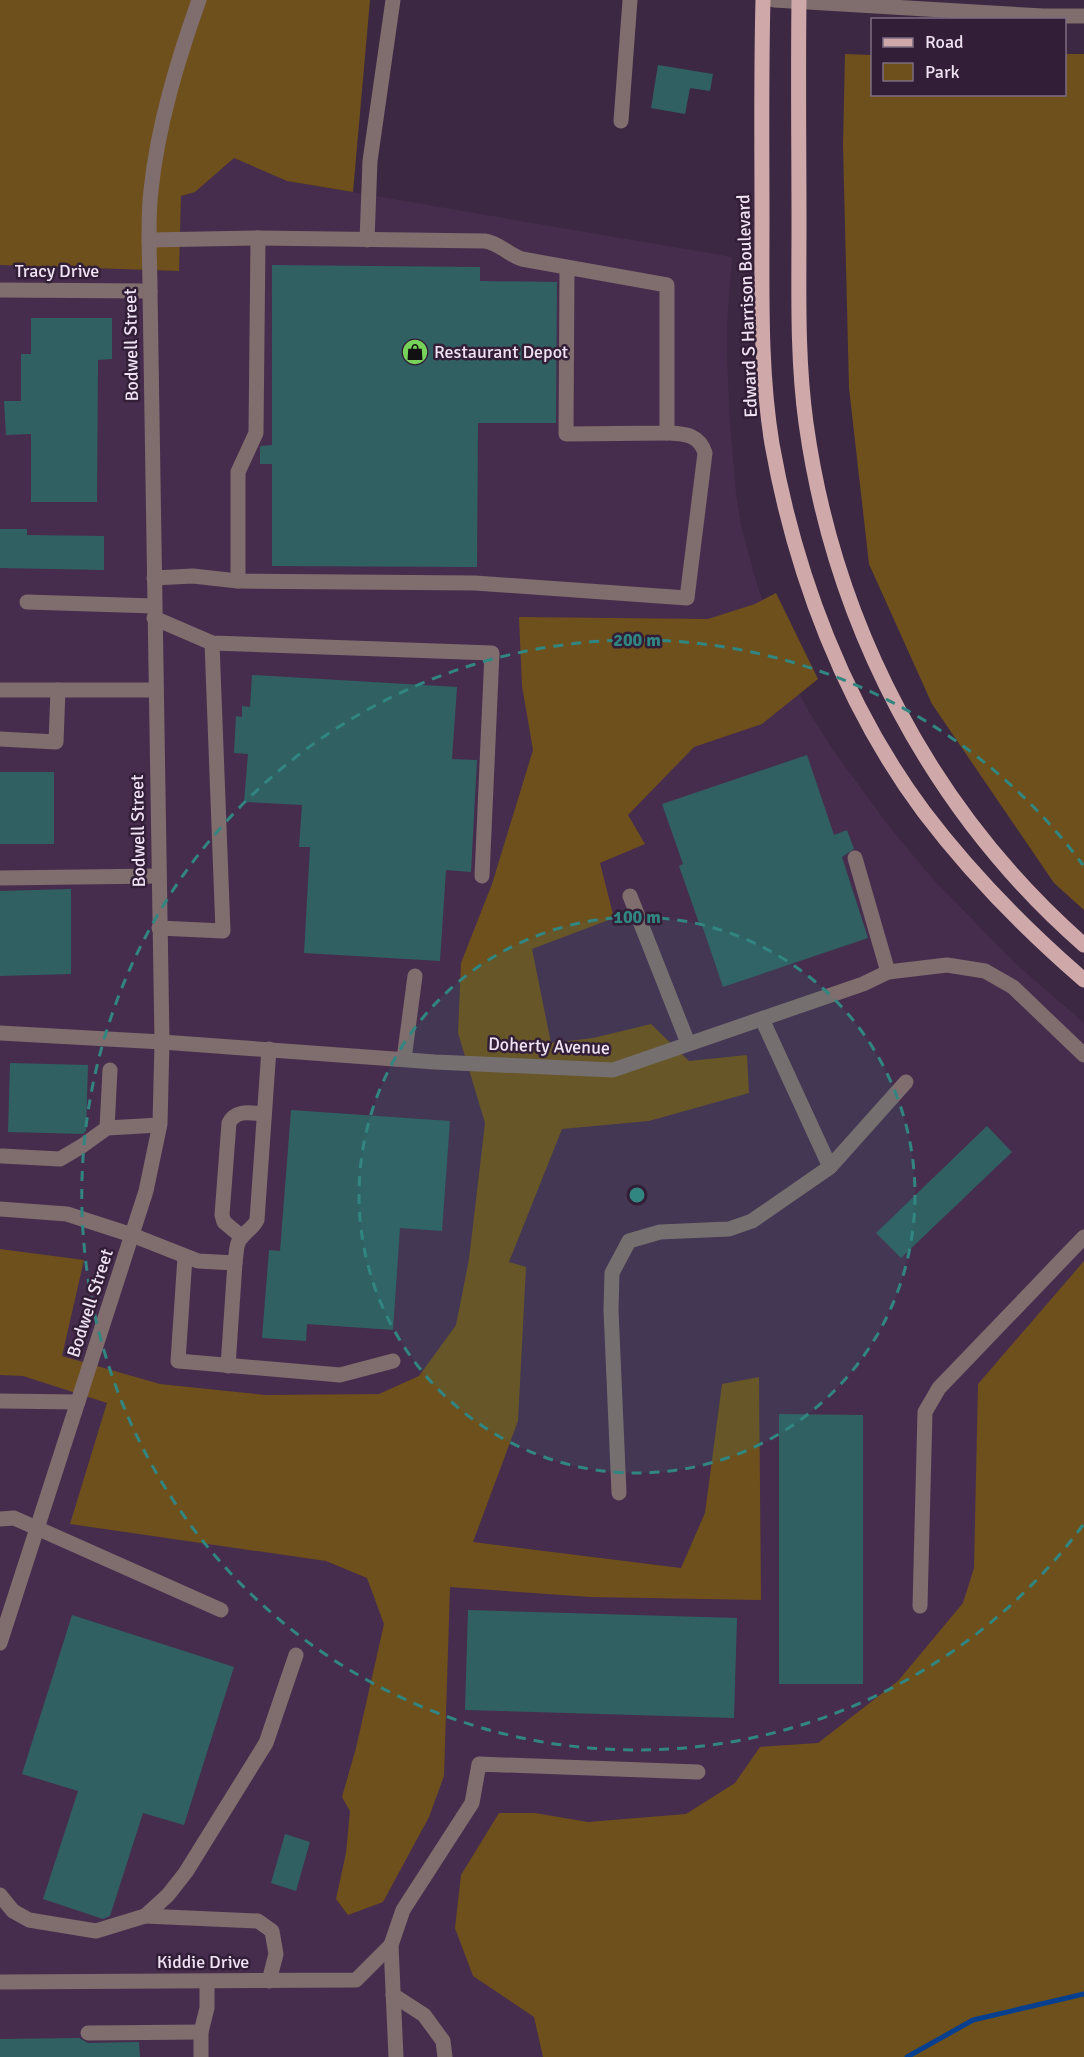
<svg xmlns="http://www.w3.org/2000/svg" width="1084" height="2057" font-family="Signika,sans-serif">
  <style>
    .built { fill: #462d4d }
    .green { fill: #6e501c }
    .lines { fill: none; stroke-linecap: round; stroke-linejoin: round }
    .stream { stroke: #063f8d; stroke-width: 5 }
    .building { fill: #306062 }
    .minor { stroke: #806d6d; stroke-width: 15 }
    .major { stroke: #cfa9a9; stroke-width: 15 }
    .ring { fill: none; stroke: #318682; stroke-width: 3; stroke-dasharray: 10 8 }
    .labels { text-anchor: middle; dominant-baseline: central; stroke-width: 5; stroke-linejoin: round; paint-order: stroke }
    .street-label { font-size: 18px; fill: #efe2f3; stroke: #321e37 }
    .poi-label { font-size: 18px; fill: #efe2f3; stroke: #321e37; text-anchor: start }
    .centre { fill: #318682; stroke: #321e37; stroke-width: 3 }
    .ring-label { font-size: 18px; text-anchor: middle; font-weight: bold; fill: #318682; stroke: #321e37; stroke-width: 5; stroke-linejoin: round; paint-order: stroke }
  </style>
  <rect width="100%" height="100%" fill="#3c2842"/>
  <polygon class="built" points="234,158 287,181 732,257 727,324 727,358 730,425 736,493 741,526 757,584 778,647 792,679 806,707 833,750 888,825 931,877 1016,964 1084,1023 1084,1534 534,2016 543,2057 0,2057 0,265 178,271 181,196 195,192"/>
  <g class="green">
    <polygon points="0,0 370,0 353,192 287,181 234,158 195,192 181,196 179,271 0,265"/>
    <polygon points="845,54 872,55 872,94 1064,94 1065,54 1084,54 1084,910 1054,883 932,704 869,564 849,388 843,145"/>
    <polygon points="776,593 818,679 762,724 694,747 628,815 645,844 600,863 614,918 532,949 551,1043 593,1038 651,1024 689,1061 747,1055 749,1093 649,1121 562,1129 509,1262 526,1267 518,1421 473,1542 681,1568 705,1513 722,1384 759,1377 761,1600 590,1597 450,1587 444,1776 429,1817 383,1902 348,1915 336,1899 346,1853 350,1811 342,1797 356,1748 384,1624 367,1578 326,1561 70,1524 107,1403 23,1376 0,1375 0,1249 84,1260 62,1356 160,1384 265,1395 379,1394 419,1376 456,1325 469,1259 485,1123 458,1033 461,963 492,884 533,750 522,686 519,617 708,619 755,604"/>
    <polygon points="1084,1261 1084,2057 543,2057 534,2017 473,1976 455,1928 461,1875 499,1813 535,1813 588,1822 686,1814 735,1783 760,1747 818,1743 898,1681 963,1603 974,1568 978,1384"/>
  </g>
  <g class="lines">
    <polyline class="stream" points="907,2057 973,2020 1084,1994"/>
  </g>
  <g class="building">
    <polygon points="658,65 713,74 710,91 690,88 685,114 651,108"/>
    <polygon points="272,265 480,267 480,281 557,282 556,423 478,423 477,567 272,566 272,464 260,464 260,447 261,446 272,445"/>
    <polygon points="31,318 112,318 112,359 98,360 97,502 31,502 31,434 6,435 4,401 21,401 21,354 31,354"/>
    <polygon points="0,529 27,529 27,535 104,536 104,570 0,568"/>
    <polygon points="252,675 457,687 452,759 477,760 471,872 446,870 440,961 304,953 310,847 299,847 302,805 244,802 248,754 234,753 236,716 242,717 242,706 250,707"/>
    <polygon points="807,755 834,835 847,830 854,849 842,857 868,938 723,987 702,925 700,926 679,866 683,864 662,804"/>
    <rect x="0" y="772" width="54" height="72"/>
    <polygon points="71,889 71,974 0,976 0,891"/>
    <polygon points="10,1063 88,1065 86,1131 83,1134 8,1132"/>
    <polygon points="291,1110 450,1121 442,1231 400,1228 393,1330 307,1324 306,1341 262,1338 269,1250 280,1251"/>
    <polygon points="987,1126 1012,1152 901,1258 876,1233"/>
    <polygon points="779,1414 863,1415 863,1684 779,1684"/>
    <polygon points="468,1610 737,1618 734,1718 465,1710"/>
    <polygon points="72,1615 234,1667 184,1825 143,1813 110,1916 103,1919 43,1899 78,1791 22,1774"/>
    <polygon points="285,1834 310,1842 296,1891 271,1883"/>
    <polygon points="79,2038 88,2043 139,2042 140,2057 0,2057 0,2039"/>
  </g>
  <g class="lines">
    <g class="minor">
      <polyline points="774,0 1043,16 1084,16"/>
      <polyline points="621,121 630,0"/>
      <path d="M149,240L258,238L485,241C499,243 509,255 522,259L667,285V433L566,434L567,268"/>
      <polyline points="367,240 370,161 393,0"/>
      <polyline points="0,290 150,291"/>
      <path d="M154,578L193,576L238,581L475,583L687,598L705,453C699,434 685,434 667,433"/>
      <polyline points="238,581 238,472 256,433 258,238"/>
      <polyline points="27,602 154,606"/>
      <polyline points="154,618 212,643 492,653 482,876"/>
      <polyline points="0,690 156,690"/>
      <polyline points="0,739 56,742 58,690"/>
      <polyline points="855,858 888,972"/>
      <polyline points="0,878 158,876"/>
      <polyline points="630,896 688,1043"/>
      <polyline points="159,928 223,931 212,643"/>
      <polyline points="0,1033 162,1042 435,1062 613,1070 863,984 888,972 947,965 985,971 1013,987 1084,1055"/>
      <polyline points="404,1059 415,976"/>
      <polyline points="107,1128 110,1070"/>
      <polyline points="2,1156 60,1159 82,1146 107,1128 159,1125"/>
      <polyline points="830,1167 906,1082"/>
      <path d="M0,1209L67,1214L132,1235L198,1261L235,1263C236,1257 236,1249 238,1243C242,1233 252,1230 257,1220L269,1049"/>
      <path d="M242,1237L224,1222L222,1215L229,1123C236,1109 251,1113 264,1114"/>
      <polyline points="185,1257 178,1361 340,1375 393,1361"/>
      <polyline points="228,1366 235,1263"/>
      <polyline points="0,1401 78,1402"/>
      <polyline points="619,1493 611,1310 612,1273 629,1241 660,1232 729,1229 752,1221 830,1167 762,1019"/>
      <polyline points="0,1519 14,1518 221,1610"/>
      <polyline points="920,1606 925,1412 939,1388 1084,1237"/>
      <path d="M0,1643L146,1191L160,1124L162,1042L150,291C150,258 147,224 151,190C158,125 177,62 199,0"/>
      <polyline points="0,1895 13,1911 29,1920 96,1931 145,1916 168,1895 186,1872 266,1743 296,1655"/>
      <polyline points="145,1916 258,1921 272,1931 276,1954 269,1981"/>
      <polyline points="0,1982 356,1980 391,1945"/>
      <polyline points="393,1995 424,2015 443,2041 445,2057"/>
      <polyline points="88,2033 201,2032"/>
      <polyline points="201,2057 201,2032 207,2008 207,1982"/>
      <polyline points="396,2057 391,1945 403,1910 472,1803 479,1764 698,1772"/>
    </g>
    <g class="major">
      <path d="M763,0C761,74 762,148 762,222C762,296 760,371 772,444C795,574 845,706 924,812C971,874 1025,929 1084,980"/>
      <path d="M799,0C798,76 799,151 799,227C799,292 797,358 806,423C834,624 931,811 1084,945"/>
    </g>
  </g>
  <circle cx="637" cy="1195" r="278" fill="#318682" fill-opacity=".12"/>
  <g class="ring">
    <circle cx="637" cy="1195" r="278"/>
    <path d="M1083 1525A555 555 0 1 1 1083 865"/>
  </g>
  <defs>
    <g id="shop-disc" transform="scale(1.35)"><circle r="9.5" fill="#77d259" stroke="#321e37"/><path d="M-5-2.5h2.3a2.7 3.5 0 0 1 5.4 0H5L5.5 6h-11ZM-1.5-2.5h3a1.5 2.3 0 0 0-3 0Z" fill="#111"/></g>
  </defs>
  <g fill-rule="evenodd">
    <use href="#shop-disc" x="415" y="352"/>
  </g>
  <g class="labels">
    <g class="street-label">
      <text x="57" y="271">Tracy Drive</text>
      <text transform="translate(747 306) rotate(-92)">Edward S Harrison Boulevard</text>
      <text transform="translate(131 345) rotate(-91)">Bodwell Street</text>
      <text transform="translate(138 831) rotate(-91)">Bodwell Street</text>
      <text transform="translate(549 1046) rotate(2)">Doherty Avenue</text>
      <text transform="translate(90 1303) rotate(-72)">Bodwell Street</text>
      <text x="203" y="1962">Kiddie Drive</text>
    </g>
    <g class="poi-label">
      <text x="434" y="352">Restaurant Depot</text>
    </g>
  </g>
  <circle cx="637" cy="1195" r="9" class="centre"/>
  <g class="ring-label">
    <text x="637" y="646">200 m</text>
    <text x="637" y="923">100 m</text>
  </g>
  <rect x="871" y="18" width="195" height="78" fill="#321e37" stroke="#7e6c82" stroke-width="1.5"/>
  <rect x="883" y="38" width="30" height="9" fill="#cfa9a9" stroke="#7e6c82" stroke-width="1.5"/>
  <text x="925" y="48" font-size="18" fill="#efe2f3">Road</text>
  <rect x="883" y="63" width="30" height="18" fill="#6e501c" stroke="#7e6c82" stroke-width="1.5"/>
  <text x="925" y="78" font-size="18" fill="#efe2f3">Park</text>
</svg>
